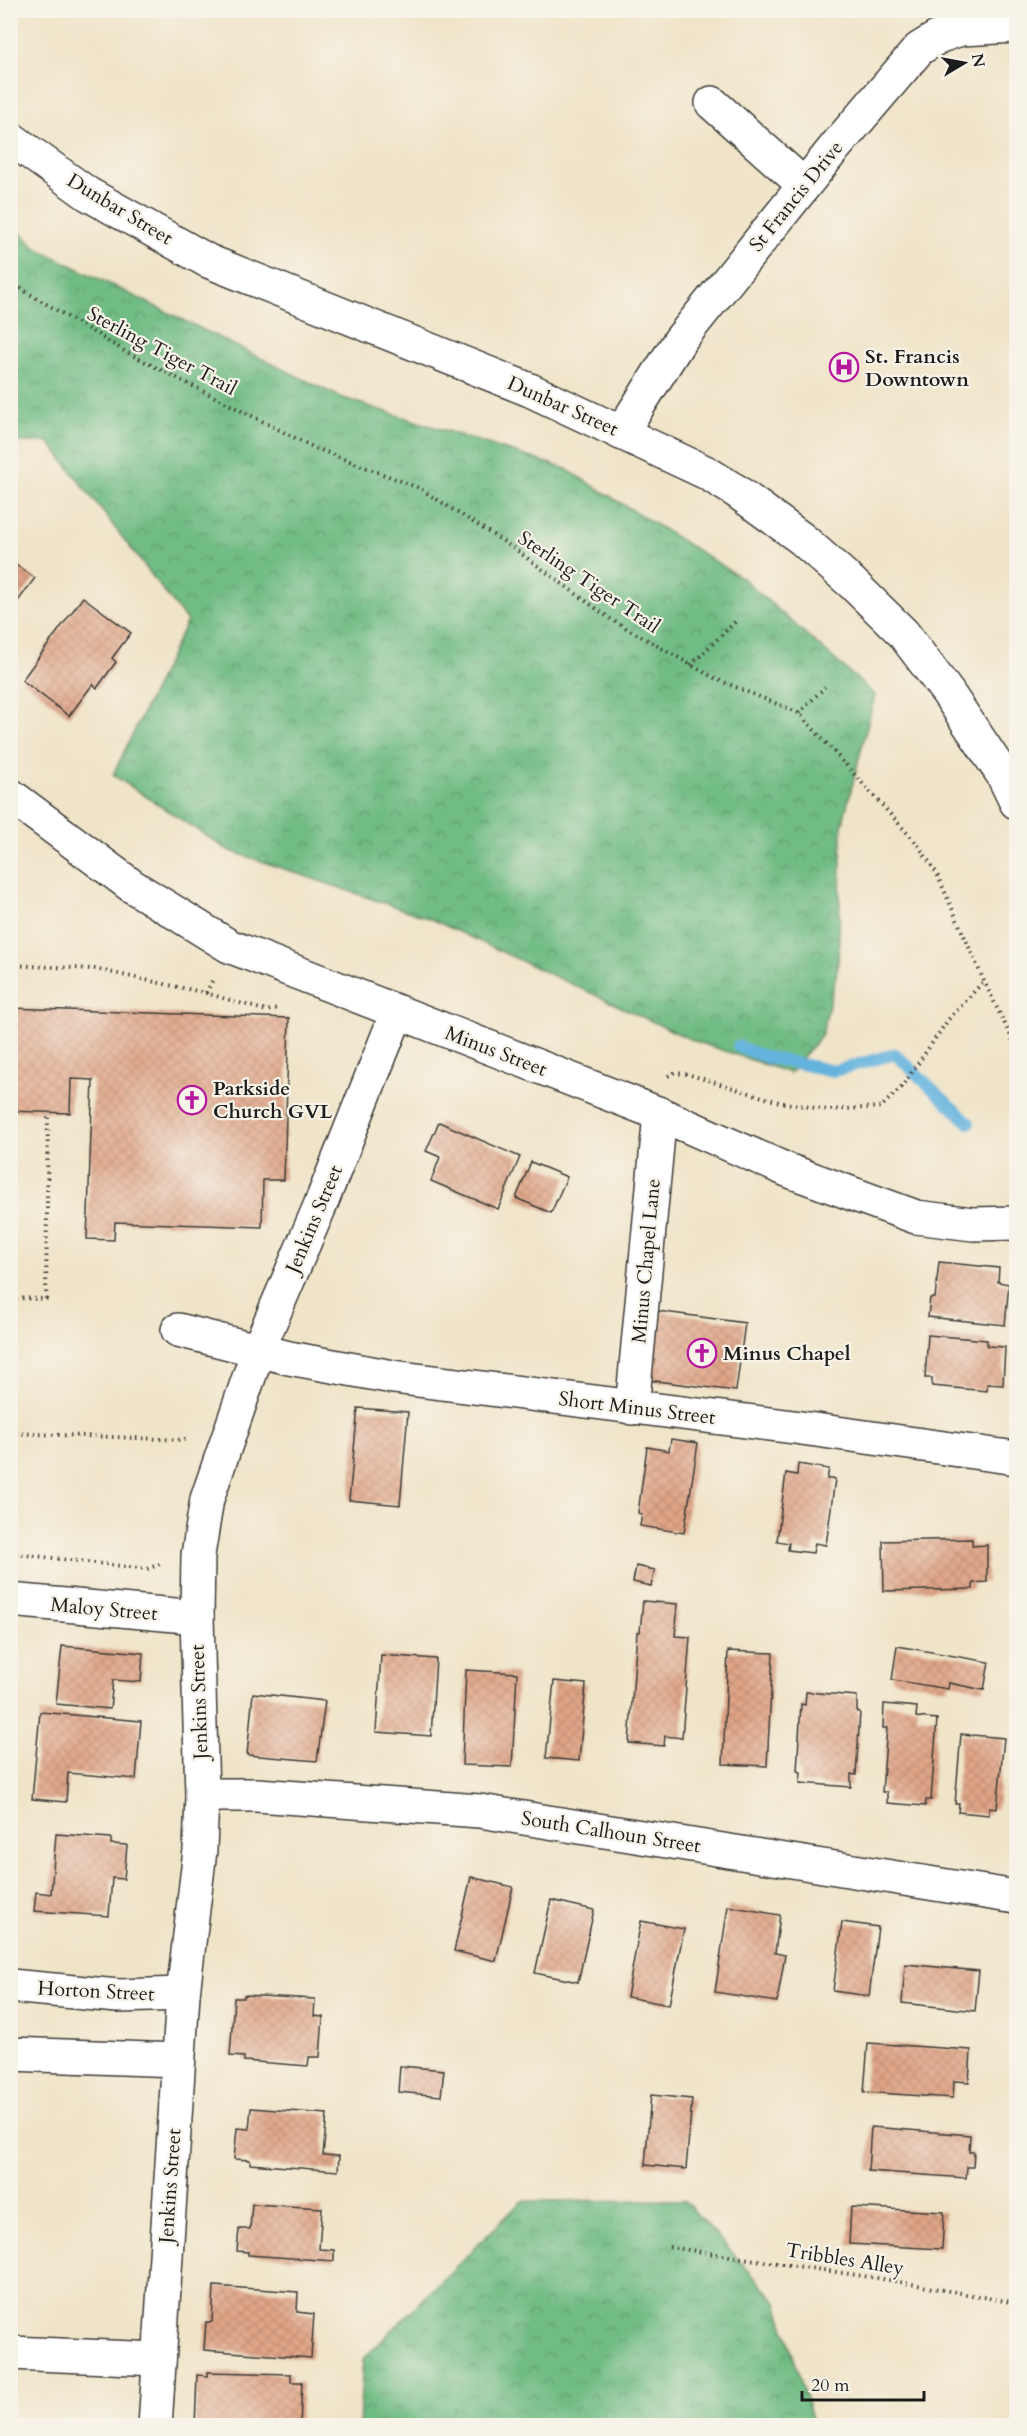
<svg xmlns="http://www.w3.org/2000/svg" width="1027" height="2436" font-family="Cardo,serif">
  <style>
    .forest { fill: url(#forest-crowns); stroke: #466c50; stroke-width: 1.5 }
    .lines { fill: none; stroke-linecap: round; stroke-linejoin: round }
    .stream { stroke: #63b3de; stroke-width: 12 }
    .building { fill: url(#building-cross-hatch) }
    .minor-casing { stroke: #3c3a36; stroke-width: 36 }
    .path { stroke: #3c3a36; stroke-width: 4; stroke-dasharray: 1.5 4.5; stroke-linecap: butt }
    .minor { stroke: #fff; stroke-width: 33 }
    .labels { text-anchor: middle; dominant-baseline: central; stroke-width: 4.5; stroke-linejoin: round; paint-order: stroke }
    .street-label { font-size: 20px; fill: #1c1c1c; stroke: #f7f3e8 }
    .poi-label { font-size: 20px; font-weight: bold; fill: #1c1c1c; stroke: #f7f3e8; text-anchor: start }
  </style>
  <defs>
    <pattern id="forest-crowns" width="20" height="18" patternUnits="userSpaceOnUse" patternTransform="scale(1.5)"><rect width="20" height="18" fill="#71bc84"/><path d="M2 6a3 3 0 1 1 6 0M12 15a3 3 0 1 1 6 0" fill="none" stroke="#5c986b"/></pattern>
    <pattern id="building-cross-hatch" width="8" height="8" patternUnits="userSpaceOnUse" patternTransform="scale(1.5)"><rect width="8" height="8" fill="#e0a587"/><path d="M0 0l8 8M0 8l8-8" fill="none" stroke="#c08d74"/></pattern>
  </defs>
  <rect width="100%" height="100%" fill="#f7f3e8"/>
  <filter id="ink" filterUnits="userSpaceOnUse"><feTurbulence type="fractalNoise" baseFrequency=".0167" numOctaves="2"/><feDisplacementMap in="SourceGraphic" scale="12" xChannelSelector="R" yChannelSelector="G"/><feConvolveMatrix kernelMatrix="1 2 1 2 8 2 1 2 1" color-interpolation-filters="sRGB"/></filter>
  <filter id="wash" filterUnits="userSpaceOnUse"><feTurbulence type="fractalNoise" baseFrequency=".008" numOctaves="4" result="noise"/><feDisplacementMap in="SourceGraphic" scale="24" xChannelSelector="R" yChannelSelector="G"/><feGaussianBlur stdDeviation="1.35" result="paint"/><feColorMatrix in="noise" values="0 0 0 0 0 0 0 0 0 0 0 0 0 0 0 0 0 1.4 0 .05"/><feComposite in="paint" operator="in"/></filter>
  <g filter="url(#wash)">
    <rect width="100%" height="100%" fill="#f0e4c8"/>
    <g class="forest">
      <polygon points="11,223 36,248 340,397 566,469 742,578 875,695 842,826 838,967 822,1034 790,1073 692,1040 431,919 228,850 113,775 187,621 49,442 11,442"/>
      <polygon points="684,2200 777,2302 814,2425 359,2425 363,2359 522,2201"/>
    </g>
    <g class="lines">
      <polyline class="stream" points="738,1046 765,1057 834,1071 895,1054 969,1123"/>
    </g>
    <g id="blocks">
      <g class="building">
        <polygon points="10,561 35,578 10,612"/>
        <polygon points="83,597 131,633 112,658 116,662 97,688 93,684 69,716 22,680"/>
        <polygon points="10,1008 289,1018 284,1180 263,1180 262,1227 115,1222 114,1240 87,1239 93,1080 71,1079 70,1113 10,1111"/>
        <polygon points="439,1122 520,1157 498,1209 431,1181 440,1157 426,1151"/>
        <polygon points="531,1162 567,1177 551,1213 516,1198"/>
        <polygon points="939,1262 999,1268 998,1282 1009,1284 1005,1325 928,1317 930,1298 935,1298"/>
        <polygon points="657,1311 745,1323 736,1391 648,1380"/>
        <polygon points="928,1335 987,1340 987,1346 1005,1347 1003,1385 987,1384 987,1391 932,1386 932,1378 925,1378"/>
        <polygon points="358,1408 408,1412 400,1505 349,1500"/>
        <polygon points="671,1439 698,1443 684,1533 640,1526 642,1514 638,1513 647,1447 669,1451"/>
        <polygon points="798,1464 829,1469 827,1479 835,1479 826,1545 815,1543 813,1553 788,1550 789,1543 777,1541 786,1473 797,1475"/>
        <polygon points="972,1539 972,1546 987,1545 987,1582 973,1583 973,1589 884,1591 883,1541"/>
        <polygon points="636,1566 655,1570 651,1586 633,1582"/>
        <polygon points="643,1601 678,1604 675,1636 690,1637 682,1738 665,1736 664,1746 629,1743 637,1632 640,1632"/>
        <polygon points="62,1646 143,1653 141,1682 113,1680 110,1709 56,1704"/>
        <polygon points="897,1646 989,1662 984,1690 949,1683 948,1689 892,1680"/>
        <polygon points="728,1651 773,1653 767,1766 723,1764"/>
        <polygon points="381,1655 436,1659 431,1736 376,1732"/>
        <polygon points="466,1670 517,1673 512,1767 462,1765"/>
        <polygon points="554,1681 586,1684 579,1761 546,1758"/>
        <polygon points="806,1692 857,1696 857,1712 860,1712 856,1775 851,1774 851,1787 800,1783 801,1772 797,1771 801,1704 805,1705"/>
        <polygon points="253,1693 325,1701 317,1761 247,1755"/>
        <polygon points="884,1704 917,1707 916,1717 937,1719 931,1800 926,1800 925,1806 887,1803 887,1792 882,1792 887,1728 883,1728"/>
        <polygon points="40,1712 141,1721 136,1779 68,1773 66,1802 32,1799"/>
        <polygon points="961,1734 1004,1738 997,1809 989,1808 989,1815 958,1812 959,1804 955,1804"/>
        <polygon points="56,1834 111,1838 111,1844 127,1845 124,1879 112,1878 109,1916 34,1911 36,1892 51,1894"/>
        <polygon points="471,1877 513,1887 496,1961 454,1951"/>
        <polygon points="551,1900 594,1910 578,1982 535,1973"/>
        <polygon points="728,1906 780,1915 775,1953 785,1955 777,2002 715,1992"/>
        <polygon points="641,1921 684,1929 669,2005 627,1997"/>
        <polygon points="842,1922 878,1927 869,1996 833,1991"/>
        <polygon points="905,1964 979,1971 975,2011 902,2003"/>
        <polygon points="244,1995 315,1999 314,2016 323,2017 320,2057 309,2057 308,2066 244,2061 244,2057 230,2056 234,1998 244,1998"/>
        <polygon points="868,2043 971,2050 969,2082 954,2081 953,2098 864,2092"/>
        <polygon points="400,2066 444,2070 441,2096 398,2092"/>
        <polygon points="651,2095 692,2099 686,2169 645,2165"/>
        <polygon points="251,2108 327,2114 323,2155 339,2156 338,2171 250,2164 250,2160 234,2159 237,2128 249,2129"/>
        <polygon points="871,2127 970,2135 969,2152 974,2152 973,2167 967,2167 966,2178 868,2171"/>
        <polygon points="252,2204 322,2208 319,2249 334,2250 334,2261 248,2255 248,2252 237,2251 239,2229 250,2229"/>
        <polygon points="851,2207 944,2212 942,2249 849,2244"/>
        <polygon points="214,2286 298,2292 297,2312 314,2314 311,2358 204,2350 206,2322 212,2322"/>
        <polygon points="208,2372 291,2374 291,2382 302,2382 300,2426 195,2426 197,2375 207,2376"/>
      </g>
    </g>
  </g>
  <g filter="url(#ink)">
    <use href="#blocks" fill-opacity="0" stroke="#3c3a36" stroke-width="1.5"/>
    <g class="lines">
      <g class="minor-casing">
        <g id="minor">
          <polyline points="712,103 804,185"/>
          <polyline points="10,138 88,194 208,261 530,390 707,473 736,491 802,539 852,583 903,633 948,693 1003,775 1016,802"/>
          <polyline points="621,433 680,340 836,146 919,49 940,36 961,29 1016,26"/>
          <polyline points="10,795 132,886 229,946 660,1114 787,1170 916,1217 973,1224 1016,1223"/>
          <polyline points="178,1330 289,1358 393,1377 794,1427 1016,1458"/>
          <polyline points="632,1408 660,1114"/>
          <polyline points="10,1600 197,1617"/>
          <polyline points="202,1795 257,1795 480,1811 1016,1897"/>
          <polyline points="10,1986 118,1996 183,1994"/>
          <polyline points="10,2054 178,2060"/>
          <polyline points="10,2353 159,2359"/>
          <polyline points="155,2426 183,1994 200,1850 202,1795 197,1617 198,1555 207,1499 259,1348 320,1206 397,1013"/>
        </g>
      </g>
      <g class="path">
        <polyline points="10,282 126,352 313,447 419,488 512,547 612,620 716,679 799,713 918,845 936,872 984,981 1016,1047"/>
        <polyline points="691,665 735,622"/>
        <polyline points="799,713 825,687"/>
        <polyline points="10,965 95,969 206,993 267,1011 280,1007"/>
        <polyline points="206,993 213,979"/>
        <polyline points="668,1076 674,1073 687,1074 779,1102 828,1110 881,1107 901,1088 948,1020 984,981"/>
        <polyline points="10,1298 46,1299 48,1112"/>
        <polyline points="10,1433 187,1440"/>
        <polyline points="10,1553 147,1569 160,1564"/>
        <polyline points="669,2247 883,2279 1016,2303"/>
      </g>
      <use href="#minor" class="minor"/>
    </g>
  </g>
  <defs>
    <g id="hospital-ring" transform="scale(1.5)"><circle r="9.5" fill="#f7f3e8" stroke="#b5179e" stroke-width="1.5"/><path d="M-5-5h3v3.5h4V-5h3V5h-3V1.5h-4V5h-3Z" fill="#b5179e"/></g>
    <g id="church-ring" transform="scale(1.5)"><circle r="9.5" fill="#f7f3e8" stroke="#b5179e" stroke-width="1.5"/><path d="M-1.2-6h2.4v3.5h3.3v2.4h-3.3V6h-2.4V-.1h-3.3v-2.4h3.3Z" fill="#b5179e"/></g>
  </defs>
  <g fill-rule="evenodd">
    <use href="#hospital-ring" x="844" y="367"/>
    <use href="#church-ring" x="192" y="1100"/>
    <use href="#church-ring" x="702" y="1353"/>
  </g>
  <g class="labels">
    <g class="street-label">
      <text transform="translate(796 196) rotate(-51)">St Francis Drive</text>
      <text transform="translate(120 209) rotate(31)">Dunbar Street</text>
      <text transform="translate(162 351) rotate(28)">Sterling Tiger Trail</text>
      <text transform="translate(563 406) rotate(24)">Dunbar Street</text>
      <text transform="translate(589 582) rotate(34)">Sterling Tiger Trail</text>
      <text transform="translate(496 1051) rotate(21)">Minus Street</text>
      <text transform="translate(314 1219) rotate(-67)">Jenkins Street</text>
      <text transform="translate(646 1261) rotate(-85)">Minus Chapel Lane</text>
      <text transform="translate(637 1408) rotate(7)">Short Minus Street</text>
      <text transform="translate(104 1609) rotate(5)">Maloy Street</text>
      <text transform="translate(199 1702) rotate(-92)">Jenkins Street</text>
      <text transform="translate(611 1832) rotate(9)">South Calhoun Street</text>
      <text transform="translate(96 1991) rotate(3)">Horton Street</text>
      <text transform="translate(170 2186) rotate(-86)">Jenkins Street</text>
      <text transform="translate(845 2259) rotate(9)">Tribbles Alley</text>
    </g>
    <g class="poi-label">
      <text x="865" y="356">St. Francis<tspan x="865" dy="23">Downtown</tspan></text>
      <text x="213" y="1088">Parkside<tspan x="213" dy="23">Church GVL</tspan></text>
      <text x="723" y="1353">Minus Chapel</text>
    </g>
  </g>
  <rect width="1027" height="2436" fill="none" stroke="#f7f3e8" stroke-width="36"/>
  <g transform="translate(964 63) rotate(80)" stroke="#f7f3e8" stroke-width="4.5" paint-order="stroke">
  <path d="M0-4.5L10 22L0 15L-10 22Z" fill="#1c1c1c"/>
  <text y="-9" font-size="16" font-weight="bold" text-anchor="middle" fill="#1c1c1c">N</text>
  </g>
  <path d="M802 2391v9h122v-9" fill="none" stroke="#1c1c1c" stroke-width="3"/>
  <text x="811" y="2391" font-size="18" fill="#1c1c1c" stroke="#f7f3e8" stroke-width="4.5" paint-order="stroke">20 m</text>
</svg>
